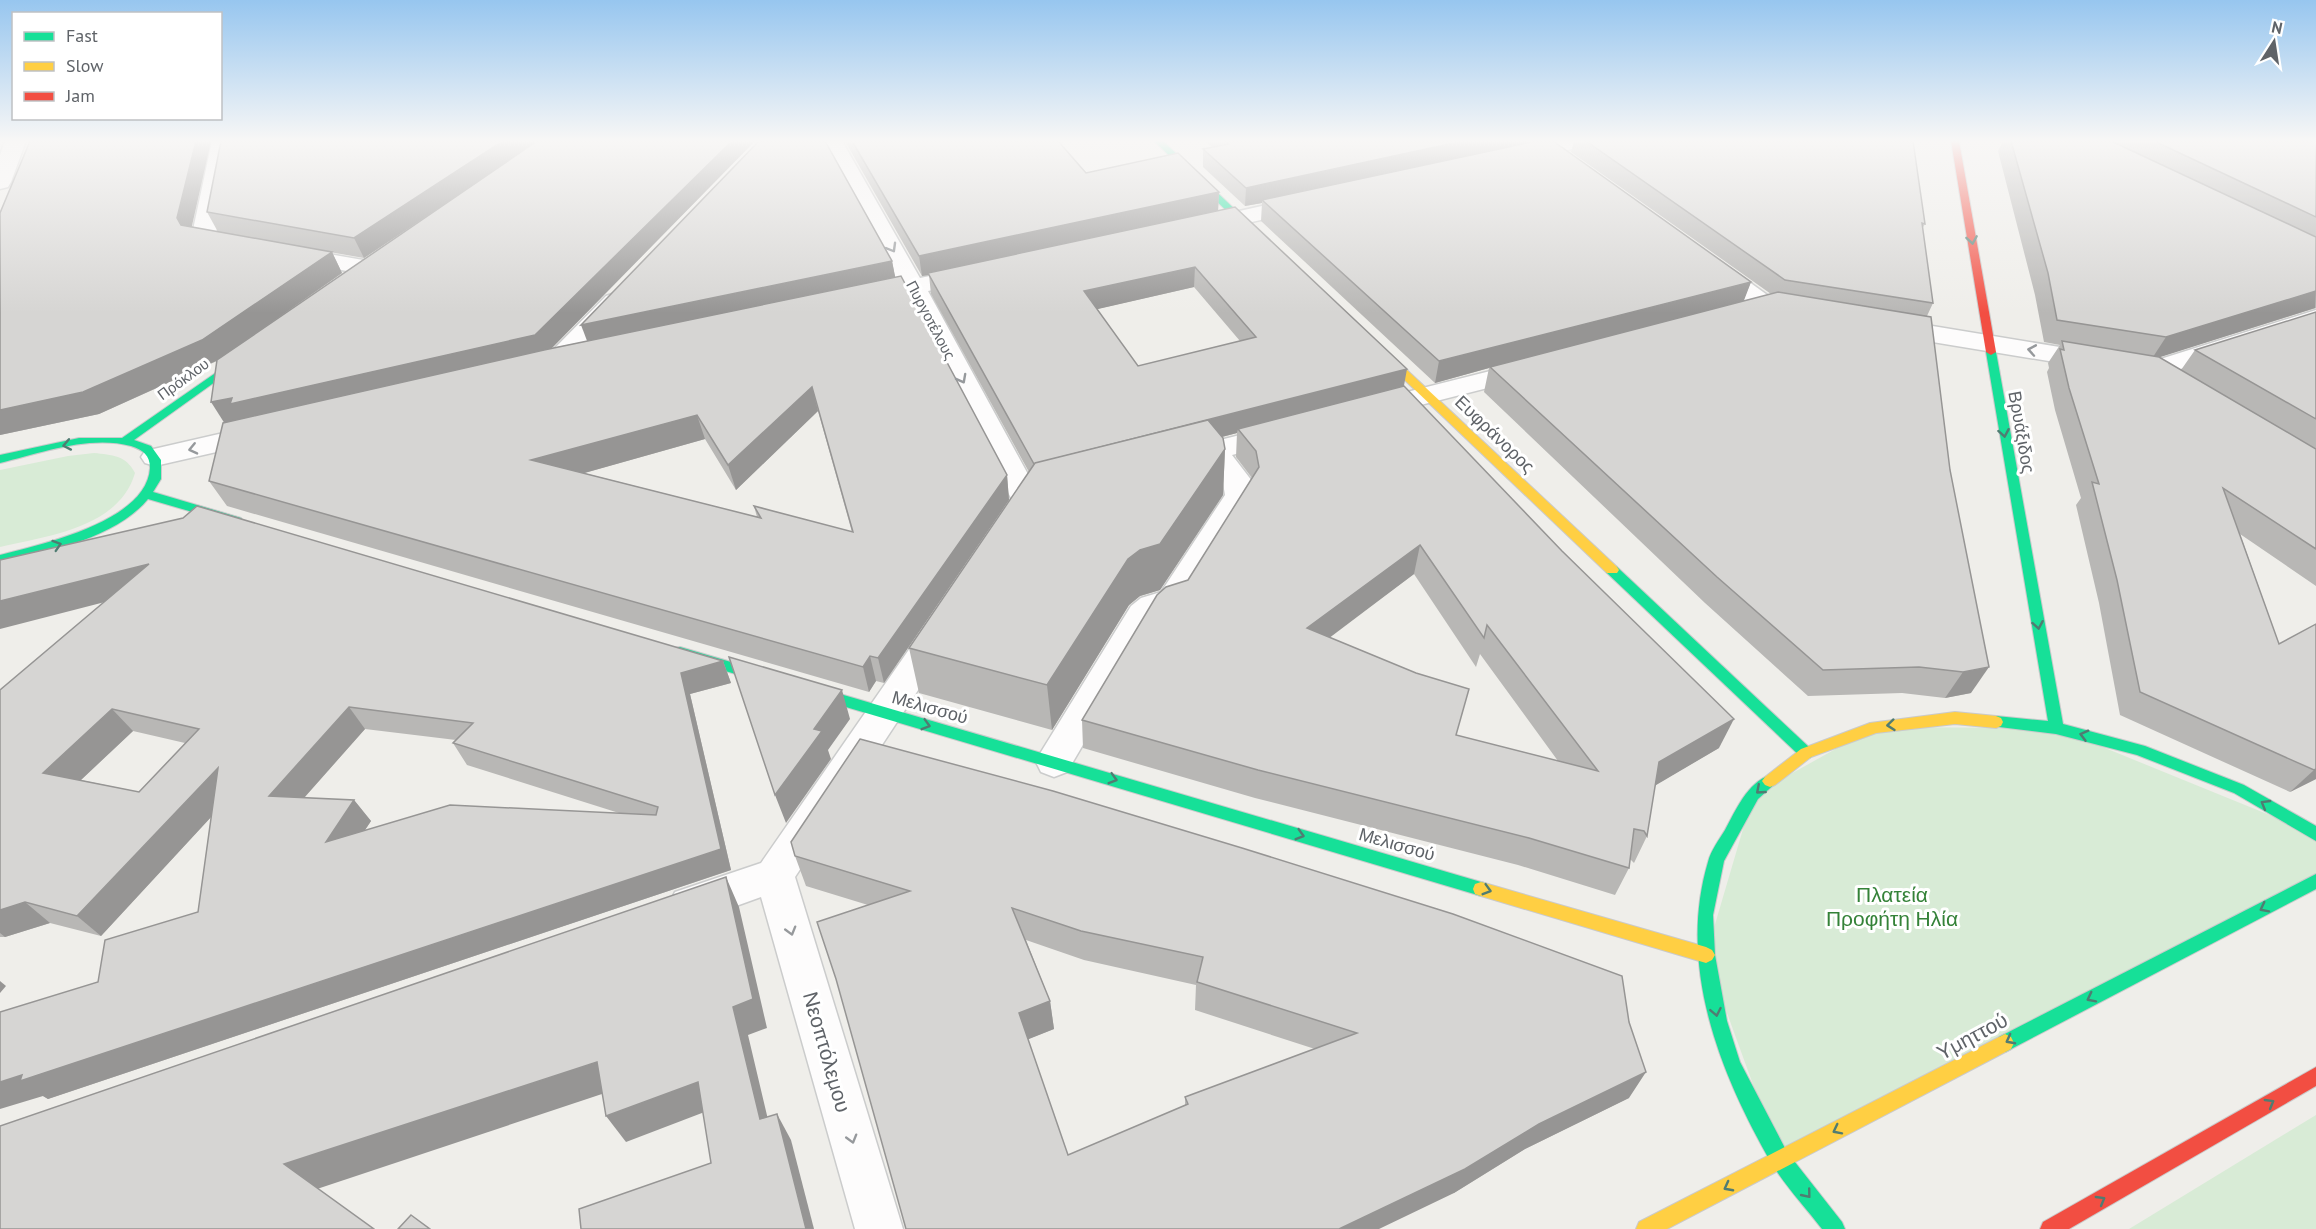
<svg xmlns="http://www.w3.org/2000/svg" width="2316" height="1229" font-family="'PT Sans',sans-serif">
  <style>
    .green { fill: #d8ebd6 }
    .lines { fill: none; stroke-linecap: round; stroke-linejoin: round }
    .street-casing { stroke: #cbcccc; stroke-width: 3 }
    .fast-casing { stroke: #cacacb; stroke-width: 2 }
    .slow-casing { stroke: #cacacb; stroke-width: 2 }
    .jam-casing { stroke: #cacacb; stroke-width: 2 }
    .street { fill: #fdfcfc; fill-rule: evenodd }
    .fast { fill: #16e098; fill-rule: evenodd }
    .slow { fill: #ffcf43; fill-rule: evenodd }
    .jam { fill: #f24e42; fill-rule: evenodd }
    .wall { fill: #b8b7b5; fill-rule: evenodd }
    .shaded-wall { fill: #969594 }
    .building { fill: #d6d5d3; stroke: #969594; stroke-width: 1.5; fill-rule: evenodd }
    .oneway { stroke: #507c72 }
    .oneway2 { stroke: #96999c }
    .labels { text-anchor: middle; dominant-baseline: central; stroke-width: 6; stroke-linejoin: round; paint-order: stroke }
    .far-street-label { font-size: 15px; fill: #5f6368; stroke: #fff }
    .street-label { font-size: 18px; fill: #5f6368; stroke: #fff }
    .near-park-label { font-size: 21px; fill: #348238; stroke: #fff }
    .near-street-label { font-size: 21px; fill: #5f6368; stroke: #fff }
  </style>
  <rect width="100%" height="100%" fill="#efeeea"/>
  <g class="green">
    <path d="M94,453C112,455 126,455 135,473C119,528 47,536 0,547V470L68,456Z"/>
    <polygon points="1875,727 2056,728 2316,834 2316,881 1780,1159 1706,955 1753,795"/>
    <polygon points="2316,1115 2316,1229 2129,1229"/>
  </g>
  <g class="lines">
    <g class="street-casing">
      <g id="street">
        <polygon points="5,141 26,141 11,182 8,187 0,189 0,155"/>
        <path d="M212,141H233L216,234L245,240L249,245L245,250C230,254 210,248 195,244L191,239Z"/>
        <polygon points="821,141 842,141 920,278 974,267 983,269 986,274 983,279 928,291 1042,500 1038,507 1027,510 1016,507 1012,500 905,296 863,305 854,303 851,298 854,293 898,283"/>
        <polygon points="1552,141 1593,141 1590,145 1517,161 1509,160 1506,155 1509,150"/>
        <polygon points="1306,196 1314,198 1317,203 1314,208 1207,232 1199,230 1195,225 1199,220"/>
        <polygon points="294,248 369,261 378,263 381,268 378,273 369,275 286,260 282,255 286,250"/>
        <polygon points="1711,259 1720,261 1777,302 1781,307 1777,312 1768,315 1759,312 1702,271 1699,266 1702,261"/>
        <polygon points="615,293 624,296 628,301 624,306 563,370 554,372 545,370 541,364 545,358 606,296"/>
        <polygon points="2316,310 2316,326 2152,378 1890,335 1881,332 1877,327 1881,322 1890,319 2151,362"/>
        <polygon points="1530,361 1539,363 1543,369 1539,375 1397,411 1387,409 1383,403 1387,397"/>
        <polygon points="263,424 273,427 277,433 273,439 155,466 145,463 141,457 145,451"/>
        <polygon points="1280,425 1290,428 1294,434 1290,440 1232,455 1252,481 1255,495 1185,608 1165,614 1155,622 1067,772 1054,777 1041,772 1036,762 1041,752 1131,606 1141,598 1161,592 1225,495 1223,483 1206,462 1182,468 1172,466 1167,459 1172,452"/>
        <polygon points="938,622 950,625 955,634 795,877 903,1229 855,1229 761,897 689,923 675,918 669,905 675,892 761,863 926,625"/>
      </g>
    </g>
    <g class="fast-casing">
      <g id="fast">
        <polygon points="1154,141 1163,141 1264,237 1264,241 1258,241"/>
        <path d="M250,349L255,352L254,354L134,440L151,446L161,460V479L153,492L241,518L243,521L241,524L237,525L148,499C116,538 47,552 0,563V555C43,544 147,521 150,468C150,455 143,450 131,446C89,435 41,453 0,463V455L79,438H122Z"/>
        <polygon points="1991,349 1996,352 2063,724 2145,746 2244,785 2316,826 2316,841 2234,793 2137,755 2056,734 1991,726 1989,722 1991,718 1996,716 2048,721 1986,352"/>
        <polygon points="1612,565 1617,567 1811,749 1813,753 1811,757 1806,759 1801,757 1607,573 1605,570 1607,567"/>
        <polygon points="680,647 1481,882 1487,884 1489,889 1487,894 1481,896 675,656 673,652 675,648"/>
        <path d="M1770,775L1775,777L1778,781L1758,799L1724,861L1713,915L1715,955L1727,1021L1740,1062L1787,1152L1842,1222L1845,1229H1822C1806,1208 1786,1187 1772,1164C1720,1074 1677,966 1708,862C1711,850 1719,840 1725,830C1736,810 1747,783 1770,775Z"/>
        <polygon points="2316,874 2316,889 2011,1049 2005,1052 1999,1049 1996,1043 1999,1037"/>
      </g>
    </g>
    <g class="slow-casing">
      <g id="slow">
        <polygon points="1373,341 1377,342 1617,567 1619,570 1617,573 1607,573 1369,346 1368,344"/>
        <polygon points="1955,712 1996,716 2001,718 2003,722 2001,726 1996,728 1955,724 1876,733 1811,757 1775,785 1770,787 1765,785 1762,781 1765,777 1801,749 1870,723"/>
        <polygon points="1481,882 1706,947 1712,950 1715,955 1712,960 1706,963 1481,896 1475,894 1473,889 1475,884"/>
        <polygon points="2005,1034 2011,1037 2014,1043 2011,1049 1667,1229 1636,1229 1639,1222"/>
      </g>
    </g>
    <g class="jam-casing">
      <g id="jam">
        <polygon points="1951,141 1959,141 1996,352 1991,355 1986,352"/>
        <polygon points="2316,1067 2316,1086 2069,1229 2040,1229 2043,1222"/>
      </g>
    </g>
    <use href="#street" class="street"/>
    <use href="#fast" class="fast"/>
    <use href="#slow" class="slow"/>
    <use href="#jam" class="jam"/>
  </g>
  <g class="wall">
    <path d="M211,141L191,227L218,232L207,212L755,141L552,348L587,341L892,261L895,277L1007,475L1009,500L884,683L876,681L869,692L227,506L209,481L225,423L217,361L99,414L0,435V213ZM455,197L227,354L342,273L332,252L318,250L364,258ZM818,411L852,532L754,506L757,517L584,473L705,439L736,490Z"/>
    <path d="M845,141H1058L1086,173L1219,192L1218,210L1404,386L1719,748L1655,785L1647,836L1634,863L1630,859L1629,868L1615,895L1518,865L1255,798L1083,748L1082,720L1188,580L1252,478L1236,457L1237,433L1222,437L1225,449L1223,495L1160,590L1140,596L1129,605L1052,730L919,693L909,648L1029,472L931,294L929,275L922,276ZM1194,287L1240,341L1138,366L1097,309ZM1414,574L1476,667L1480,654L1558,761L1456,735L1416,673L1329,637Z"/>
    <polygon points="1205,141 1529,141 1528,143 1751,282 1743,301 1771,294 1571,152 1574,141 1913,141 1925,224 1922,229 1933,303 1927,316 1971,693 1945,698 1902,693 1808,696 1705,603 1484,392 1489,368 1435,383 1261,221 1262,203 1245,206 1203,167 1203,149 1212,147"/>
    <polygon points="2003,141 2316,141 2316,308 2159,357 2181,370 2195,350 2316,312 2316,586 2240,534 2279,644 2316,624 2316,779 2290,792 2120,715 2099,603 2076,505 2081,498 2055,410 2047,372 2049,368 2048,363 2060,345 2044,342 2035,295 1998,151"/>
    <path d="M0,560L723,661L731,683L690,694L731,870L48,1099L43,1096L98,982L198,912L211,817L101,936L50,923L5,937H0V690L104,602ZM365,729L456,740L453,743L467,765L619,813L365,830L371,821L354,800L304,798ZM133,731L185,743L139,792L81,780Z"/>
    <path d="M860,739L1629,1098L1525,1149L1454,1193L906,1229L868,905L806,886L795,856ZM1026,940L1084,960L1196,985L1195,1010L1315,1049L1185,1097V1106L1068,1155L1028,1039L1054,1029L1050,1001Z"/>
  </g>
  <g class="shaded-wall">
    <polygon points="196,141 211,141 189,239 177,218"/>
    <polygon points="503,141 539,141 364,258 354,238"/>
    <polygon points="732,141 755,141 544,356 225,424 211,402"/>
    <polygon points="1463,141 1529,141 1528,145 1262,200 1262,203 1245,206 1246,188"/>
    <polygon points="1219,192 1218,212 928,273 929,275 922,276 919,256"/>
    <polygon points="332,252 342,273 216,361 99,414 0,435 0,410"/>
    <polygon points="892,261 896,281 589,346 581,325"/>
    <polygon points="1195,267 1194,287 1085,312 1084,291"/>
    <polygon points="1751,282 1743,303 1490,367 1489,368 1435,383 1439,361"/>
    <polygon points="2316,291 2315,308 2151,360 2166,337"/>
    <polygon points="1407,369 1403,391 1238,429 1237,433 1036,485 1034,464"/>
    <polygon points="812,387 818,411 736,490 728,465"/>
    <polygon points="697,415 705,439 542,485 531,460"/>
    <polygon points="1225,449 1223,495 1160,590 1140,596 1129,605 1052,730 1047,685 1128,559"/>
    <polygon points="1007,475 1009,500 884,683 878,658"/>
    <polygon points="1420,545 1414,574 1304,657 1307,628"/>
    <polygon points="149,564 167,586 0,629 0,601"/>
    <polygon points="870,656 876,681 869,692 863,667"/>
    <polygon points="723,661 731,683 690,694 731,870 48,1099 43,1096 0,1109 0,1082 721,849 681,673"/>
    <polygon points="1989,667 1971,693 1945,698 1963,672"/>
    <polygon points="842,690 850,719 828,750 831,759 786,823 775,795 814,729"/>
    <polygon points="349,707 365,729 287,817 269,796"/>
    <polygon points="112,709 133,731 66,794 43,773"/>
    <polygon points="1734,719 1719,748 1646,791 1659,762"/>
    <polygon points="218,768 237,789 101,936 77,916"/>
    <polygon points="2316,769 2316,779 2290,792 2314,770"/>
    <polygon points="354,800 371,821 343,863 326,842"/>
    <polygon points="726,877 739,907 767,1028 748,1035 774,1145 760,1119 733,1007"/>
    <polygon points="25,902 50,923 5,937 0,933 0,910"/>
    <polygon points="0,981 6,986 0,993"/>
    <polygon points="1050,1001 1054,1029 1024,1041 1019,1013"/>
    <polygon points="597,1062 617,1089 317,1189 284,1164"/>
    <polygon points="1646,1072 1629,1098 1525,1149 1454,1193 1379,1229 1339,1229 1539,1124"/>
    <polygon points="698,1082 715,1108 626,1142 606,1116"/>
    <polygon points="777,1114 791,1140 814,1229 806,1229"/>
  </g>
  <g class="building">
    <polygon points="30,141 196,141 177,218 181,225 332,252 202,340 83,392 0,410 0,213"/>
    <polygon points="221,141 503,141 354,238 207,212"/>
    <polygon points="537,141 732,141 535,335 230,404 232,398 211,402 217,360"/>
    <polygon points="759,141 825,141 892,261 581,325"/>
    <polygon points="852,141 1058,141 1086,173 1178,153 1219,192 919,256"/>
    <polygon points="1226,141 1463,141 1246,188 1203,149 1229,144"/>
    <polygon points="1536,141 1553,141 1751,282 1439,361 1262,200"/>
    <polygon points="1586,141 1913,141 1925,224 1922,223 1933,303 1785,280"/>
    <polygon points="2011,141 2111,141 2316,237 2316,291 2166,337 2057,320 2048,273"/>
    <polygon points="2154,141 2316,141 2316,217"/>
    <path d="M1235,207L1407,369L1034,464L928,273ZM1195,267L1256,337L1138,366L1084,291Z"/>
    <path d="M901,276L1007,475L878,658L870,656L863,667L209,481L223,423L544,350ZM812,387L853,532L754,506L761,518L531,460L697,415L728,465Z"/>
    <polygon points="1778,292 1931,317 1950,470 1989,667 1963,672 1919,667 1823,670 1717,577 1490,367"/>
    <polygon points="2316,312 2316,419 2195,350"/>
    <polygon points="2062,341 2159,357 2316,449 2316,549 2223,488 2279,644 2316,624 2316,769 2314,770 2140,692 2117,580 2092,482 2099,484 2069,388 2060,349 2064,350"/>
    <path d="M1404,386L1562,551L1734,719L1659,762L1647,836L1644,831L1634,829L1629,868L1529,838L1258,770L1082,720L1157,595L1166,587L1188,580L1259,467L1256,451L1238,429ZM1420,545L1484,638L1487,625L1598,771L1456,735L1469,689L1416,673L1307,628Z"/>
    <polygon points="1208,420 1223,438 1225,449 1160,544 1140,550 1128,559 1047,685 909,648 1035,463"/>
    <path d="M197,506L723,661L681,673L721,849L20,1081L22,1075L0,1082V1012L98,982L105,940L198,912L218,768L77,916L25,902L0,910V690L149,564L0,601V560L183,518ZM349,707L473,723L453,743L658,807L656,815L450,805L326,842L354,800L269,796ZM112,709L199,729L139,792L43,773Z"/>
    <polygon points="729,657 842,690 814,729 822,731 775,795"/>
    <path d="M860,739L1053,791L1242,848L1453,914L1622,976L1629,1022L1646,1072L1539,1124L1465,1169L1339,1229H906L836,979L817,922L910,891L795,856L791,842ZM1012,908L1081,931L1203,957L1197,982L1357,1033L1185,1097L1188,1104L1068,1155L1019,1013L1050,1001Z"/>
    <polygon points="726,877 753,999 733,1007 760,1119 777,1114 806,1229 581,1229 579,1209 711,1163 698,1082 606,1116 597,1062 284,1164 374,1229 0,1229 0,1126"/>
    <polygon points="411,1215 430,1229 398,1229"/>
  </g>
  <defs><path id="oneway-chevron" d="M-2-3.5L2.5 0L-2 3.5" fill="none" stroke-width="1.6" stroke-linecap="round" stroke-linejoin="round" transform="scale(1.5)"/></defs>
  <g class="oneway">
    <use href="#oneway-chevron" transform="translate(1972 240) rotate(81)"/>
    <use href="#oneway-chevron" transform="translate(2004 433) rotate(80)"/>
    <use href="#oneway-chevron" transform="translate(67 445) rotate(169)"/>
    <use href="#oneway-chevron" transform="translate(57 545) rotate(-18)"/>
    <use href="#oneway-chevron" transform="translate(2038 625) rotate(80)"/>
    <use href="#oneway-chevron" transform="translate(926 725) rotate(16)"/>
    <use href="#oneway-chevron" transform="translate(1891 725) rotate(174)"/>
    <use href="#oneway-chevron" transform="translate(2084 735) rotate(-165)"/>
    <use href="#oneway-chevron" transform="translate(1113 779) rotate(16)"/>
    <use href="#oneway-chevron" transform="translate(1760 790) rotate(139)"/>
    <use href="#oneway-chevron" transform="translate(2265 804) rotate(-150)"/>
    <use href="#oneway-chevron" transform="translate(1300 835) rotate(16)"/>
    <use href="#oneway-chevron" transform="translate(1487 890) rotate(16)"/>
    <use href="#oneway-chevron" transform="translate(2264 908) rotate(153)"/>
    <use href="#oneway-chevron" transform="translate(2091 998) rotate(153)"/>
    <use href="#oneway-chevron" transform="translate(1716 1012) rotate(79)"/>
    <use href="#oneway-chevron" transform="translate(2010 1040) rotate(152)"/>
    <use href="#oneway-chevron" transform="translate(2270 1103) rotate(-30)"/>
    <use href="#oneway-chevron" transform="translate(1837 1130) rotate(153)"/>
    <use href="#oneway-chevron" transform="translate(1728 1187) rotate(152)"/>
    <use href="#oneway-chevron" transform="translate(1807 1194) rotate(51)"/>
    <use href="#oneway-chevron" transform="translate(2101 1200) rotate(-30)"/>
  </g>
  <g class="oneway2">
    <use href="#oneway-chevron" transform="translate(892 248) rotate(60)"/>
    <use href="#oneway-chevron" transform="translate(2032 350) rotate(-170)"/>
    <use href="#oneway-chevron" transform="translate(962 379) rotate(62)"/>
    <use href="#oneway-chevron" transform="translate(193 449) rotate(167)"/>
    <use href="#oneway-chevron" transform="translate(791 931) rotate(74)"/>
    <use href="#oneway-chevron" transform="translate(852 1139) rotate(74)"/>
  </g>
  <linearGradient id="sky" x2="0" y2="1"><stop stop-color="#97c6ef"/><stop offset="0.45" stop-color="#f8f7f6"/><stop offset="1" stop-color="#f8f7f6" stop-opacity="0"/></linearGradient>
  <rect width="2316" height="313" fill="url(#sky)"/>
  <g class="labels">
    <g class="far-street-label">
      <text transform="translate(931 320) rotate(62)">Πυργοτέλους</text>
      <text transform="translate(183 379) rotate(-36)">Πρόκλου</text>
    </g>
    <g class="street-label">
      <text transform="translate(2022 432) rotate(80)">Βρυάξιδος</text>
      <text transform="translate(1495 434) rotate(44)">Ευφράνορος</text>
      <text transform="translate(930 707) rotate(16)">Μελισσού</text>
      <text transform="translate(1397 844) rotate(16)">Μελισσού</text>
    </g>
    <g class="near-park-label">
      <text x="1892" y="894">Πλατεία<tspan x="1892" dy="24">Προφήτη Ηλία</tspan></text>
    </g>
    <g class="near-street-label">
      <text transform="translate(1972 1036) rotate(-28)">Υμηττού</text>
      <text transform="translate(827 1052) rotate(74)">Νεοπτόλεμου</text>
    </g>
  </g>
  <rect x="12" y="12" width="210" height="108" fill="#ffffff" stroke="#bfc1c3" stroke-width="1.5"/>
  <rect x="24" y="32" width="30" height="9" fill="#16e098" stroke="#bfc1c3" stroke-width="1.5"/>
  <text x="66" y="42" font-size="18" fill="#5f6368">Fast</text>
  <rect x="24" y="62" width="30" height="9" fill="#ffcf43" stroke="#bfc1c3" stroke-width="1.5"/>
  <text x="66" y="72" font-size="18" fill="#5f6368">Slow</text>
  <rect x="24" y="92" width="30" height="9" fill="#f24e42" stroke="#bfc1c3" stroke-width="1.5"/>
  <text x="66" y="102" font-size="18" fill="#5f6368">Jam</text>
  <g transform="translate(2274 42) rotate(12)" stroke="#ffffff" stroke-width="4.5" paint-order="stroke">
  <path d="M0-4.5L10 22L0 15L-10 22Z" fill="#5f6368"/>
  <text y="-9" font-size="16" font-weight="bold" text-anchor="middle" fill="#5f6368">N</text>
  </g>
</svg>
